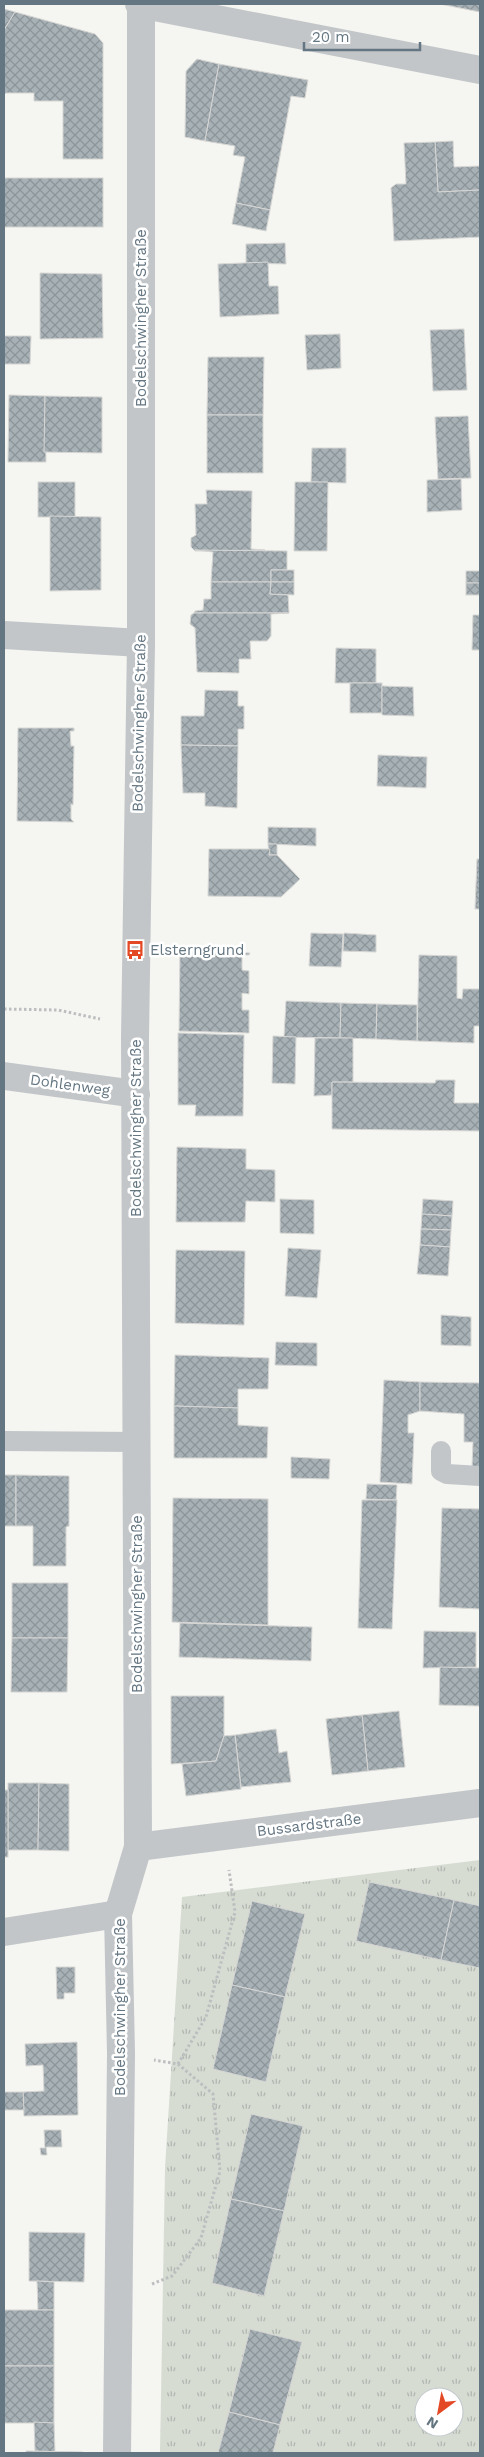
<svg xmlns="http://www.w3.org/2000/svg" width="484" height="2457" font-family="'Work Sans',sans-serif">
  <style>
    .grass { fill: url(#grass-tufts); fill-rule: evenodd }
    .building { fill: url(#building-cross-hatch); stroke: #d6d6d4 }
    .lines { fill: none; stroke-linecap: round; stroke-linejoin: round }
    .path { stroke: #bcbec0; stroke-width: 3; stroke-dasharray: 2.5 2.5; stroke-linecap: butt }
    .service { stroke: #c2c6c9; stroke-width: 20 }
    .minor { stroke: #c2c6c9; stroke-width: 28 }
    .labels { text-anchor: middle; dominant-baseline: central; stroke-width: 5; stroke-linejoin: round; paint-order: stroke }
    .street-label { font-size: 15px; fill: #647682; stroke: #fff }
    .poi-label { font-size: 15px; fill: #647682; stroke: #fff; text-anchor: start }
  </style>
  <defs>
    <pattern id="grass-tufts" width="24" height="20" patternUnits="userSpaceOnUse" patternTransform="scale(1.25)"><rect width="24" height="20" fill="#d6dcd2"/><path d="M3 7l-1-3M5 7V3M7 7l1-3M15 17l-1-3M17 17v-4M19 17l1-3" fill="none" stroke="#b1b7b0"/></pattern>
    <pattern id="building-cross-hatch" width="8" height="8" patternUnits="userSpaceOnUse" patternTransform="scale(1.25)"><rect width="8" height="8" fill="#a8b1b6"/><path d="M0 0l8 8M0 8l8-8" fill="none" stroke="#8c9599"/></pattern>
  </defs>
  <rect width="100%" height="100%" fill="#f5f5f1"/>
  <path class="grass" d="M480,1860V2453H160L165,2168L182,1897ZM424,2397H454V2427H424Z"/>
  <g class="building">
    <polygon points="440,4 480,4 480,12"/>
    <polygon points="4,9 15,12 4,30"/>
    <polygon points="15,12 95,34 103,43 103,159 63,159 63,101 34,101 34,93 6,93 4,95 4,30"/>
    <polygon points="197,59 219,64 205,141 185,137 186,71"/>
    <polygon points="219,64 308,80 305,98 291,96 270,210 236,203 245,157 233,155 235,146 205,141"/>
    <polygon points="453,141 454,167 480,166 480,190 438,192 435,142"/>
    <polygon points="435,142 438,192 480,190 480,237 394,241 391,188 396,184 406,184 404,143"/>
    <rect x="4" y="178" width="99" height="49"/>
    <polygon points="236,203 270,210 266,231 232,224"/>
    <polygon points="285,243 286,264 246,263 246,244"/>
    <polygon points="268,262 269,286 278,286 279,314 220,317 218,264"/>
    <polygon points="40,273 102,274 103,338 40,339"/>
    <polygon points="464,329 467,390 433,391 430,330"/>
    <polygon points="340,334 341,368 307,370 305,335"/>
    <polygon points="4,336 31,336 30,364 4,364"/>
    <polygon points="208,357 264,357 263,415 207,415"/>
    <polygon points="9,395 45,396 46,462 8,462"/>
    <polygon points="45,396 102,397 102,453 44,452"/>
    <rect x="207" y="415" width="56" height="58"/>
    <polygon points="468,416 471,478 438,479 435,417"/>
    <polygon points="312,448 346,448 346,483 311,482"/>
    <polygon points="461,479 462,510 427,512 427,480"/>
    <rect x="38" y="482" width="37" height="35"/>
    <polygon points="295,482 328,482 327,551 294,551"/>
    <polygon points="206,490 252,491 251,549 265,550 195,551 191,547 191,538 196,535 195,504 207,504"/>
    <polygon points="50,516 101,517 101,590 50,591"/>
    <polygon points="195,550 287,551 287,570 271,570 271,582 211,582 213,552"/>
    <rect x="271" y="570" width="23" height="12"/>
    <rect x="466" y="571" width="14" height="12"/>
    <polygon points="211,582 271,582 270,594 288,595 289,613 194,613 195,611 203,610 204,599 211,599"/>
    <polygon points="271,582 294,582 294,595 270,594"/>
    <rect x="466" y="583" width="14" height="12"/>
    <polygon points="194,613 289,613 271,614 271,636 267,641 250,641 251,659 239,659 239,673 197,672 195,628 190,624 191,615"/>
    <polygon points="473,615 480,615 480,650 472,650"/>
    <polygon points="336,648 376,649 376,683 335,683"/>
    <rect x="350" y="683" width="32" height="30"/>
    <polygon points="382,686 413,687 414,716 382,715"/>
    <polygon points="205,690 238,691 238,706 244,706 244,729 238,729 238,746 181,745 181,716 204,716"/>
    <polygon points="18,728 74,728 74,731 70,731 71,746 74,746 73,805 71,804 71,819 74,822 17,821"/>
    <polygon points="181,745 238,746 237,808 205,806 205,793 183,793"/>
    <polygon points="378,755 427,757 426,788 377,786"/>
    <polygon points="268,827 316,828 316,846 268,844"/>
    <polygon points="268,844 277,844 277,855 269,855"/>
    <polygon points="209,849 270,849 269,855 277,855 300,879 281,897 208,896"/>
    <polygon points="477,859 480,859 480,909 475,909"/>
    <polygon points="311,933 343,934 341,967 309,966"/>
    <polygon points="344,933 376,935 376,952 343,951"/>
    <polygon points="180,951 250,953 249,955 242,955 242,970 249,971 249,994 242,993 242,1010 249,1010 249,1033 179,1031"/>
    <polygon points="419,955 457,956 457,998 462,999 463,989 480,989 480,1026 474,1026 474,1043 417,1041"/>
    <polygon points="286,1001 341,1003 340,1038 284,1037"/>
    <polygon points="341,1003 377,1004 376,1039 340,1038"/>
    <polygon points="377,1004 417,1005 417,1041 376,1039"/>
    <polygon points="178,1033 244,1035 243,1116 195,1116 196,1105 178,1105"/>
    <polygon points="273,1036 296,1037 295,1084 272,1083"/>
    <polygon points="315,1038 353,1038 353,1082 332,1082 332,1095 314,1096"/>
    <polygon points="436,1080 455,1080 454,1103 480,1103 480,1131 332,1129 332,1082 435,1083"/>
    <polygon points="177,1147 246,1149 246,1169 275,1170 275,1202 246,1201 245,1222 176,1222"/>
    <polygon points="280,1199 314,1200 314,1234 280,1233"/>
    <polygon points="423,1199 453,1201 452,1216 422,1214"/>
    <polygon points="422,1214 452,1216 451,1230 421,1229"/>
    <polygon points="421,1229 451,1230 450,1247 420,1245"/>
    <polygon points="420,1245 450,1247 448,1276 417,1274"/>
    <polygon points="288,1248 321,1250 317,1298 285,1296"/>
    <polygon points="176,1250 245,1251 244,1325 175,1323"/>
    <polygon points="441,1315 471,1317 471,1346 441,1345"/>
    <polygon points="276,1342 317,1343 317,1366 275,1365"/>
    <polygon points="175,1355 269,1358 268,1389 238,1389 238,1408 174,1406"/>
    <polygon points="384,1380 420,1382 420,1411 408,1415 408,1433 414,1433 412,1484 380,1482"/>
    <polygon points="420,1382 480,1383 480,1467 472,1467 473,1442 464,1442 464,1414 420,1411"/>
    <polygon points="174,1406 238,1408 238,1425 268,1427 267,1458 174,1458"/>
    <polygon points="291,1457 330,1459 329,1479 291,1478"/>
    <rect x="4" y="1475" width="12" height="51"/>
    <polygon points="16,1475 69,1476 69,1526 66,1527 66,1566 33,1566 33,1526 16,1526"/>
    <polygon points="367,1484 397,1485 396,1500 366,1499"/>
    <polygon points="173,1498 268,1499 268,1625 172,1622"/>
    <polygon points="362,1500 397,1500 392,1629 358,1628"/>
    <polygon points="442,1508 480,1509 480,1609 439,1607"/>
    <rect x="12" y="1583" width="56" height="55"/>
    <polygon points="180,1623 312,1627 311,1661 179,1657"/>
    <polygon points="424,1631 476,1632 476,1667 423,1668"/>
    <polygon points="12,1638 68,1638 67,1692 11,1692"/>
    <polygon points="440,1667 480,1668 480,1706 439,1705"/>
    <polygon points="171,1696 224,1696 224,1736 216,1761 171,1764"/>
    <polygon points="399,1711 405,1767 368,1771 362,1715"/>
    <polygon points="362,1715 368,1771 332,1775 326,1719"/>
    <polygon points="276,1729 279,1753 287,1751 291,1782 241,1787 235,1735"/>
    <polygon points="235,1735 241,1789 186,1796 182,1764 216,1761 224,1736"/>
    <polygon points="8,1783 39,1783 38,1850 8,1850"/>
    <polygon points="39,1783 69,1784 69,1851 38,1850"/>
    <rect x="4" y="1790" width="4" height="67"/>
    <polygon points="369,1882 454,1900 441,1960 356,1941"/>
    <polygon points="454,1900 480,1906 480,1968 441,1960"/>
    <polygon points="252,1901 305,1914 285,1997 232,1985"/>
    <polygon points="56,1967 75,1967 75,1993 64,1993 64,1999 57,1999"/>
    <polygon points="232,1985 285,1997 266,2082 213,2069"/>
    <polygon points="77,2042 78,2115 24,2116 23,2092 44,2091 43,2065 26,2066 25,2044"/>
    <polygon points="4,2092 23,2092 24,2110 4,2110"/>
    <polygon points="251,2114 303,2126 284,2211 231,2199"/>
    <polygon points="44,2130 61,2130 62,2147 46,2147 47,2155 41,2155 40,2148 45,2148"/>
    <polygon points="231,2199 284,2211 264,2296 212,2283"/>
    <polygon points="29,2232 85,2233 84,2282 29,2281"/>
    <polygon points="37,2281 54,2282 54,2310 38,2310"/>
    <rect x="4" y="2310" width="50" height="56"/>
    <polygon points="250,2329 302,2342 280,2425 229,2412"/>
    <rect x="4" y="2366" width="50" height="57"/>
    <polygon points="229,2412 280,2425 273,2453 218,2453"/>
    <polygon points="34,2422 54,2423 55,2452 35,2451"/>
    <polygon points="26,2451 83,2452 83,2453 26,2453"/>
  </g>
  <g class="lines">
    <g class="path">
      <polyline points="4,1009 58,1010 100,1019"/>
      <polyline points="178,2064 206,2017 235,1912 229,1870"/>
      <polyline points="152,2284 172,2276 201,2238 220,2171 213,2094 178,2064 154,2060"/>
    </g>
    <g class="service">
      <polyline points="4,1441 136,1442"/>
      <polyline points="441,1451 441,1471 447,1474 480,1476"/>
    </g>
    <g class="minor">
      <polyline points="139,4 480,70"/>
      <polyline points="4,635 141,643"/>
      <polyline points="4,1076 136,1094"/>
      <polyline points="138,1847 480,1803"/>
      <polyline points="4,1932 118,1914"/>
      <polyline points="117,2453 121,2053 118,1914 138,1847 135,1038 141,643 141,4"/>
    </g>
  </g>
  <defs>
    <g id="bus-bare" transform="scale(1.5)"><path d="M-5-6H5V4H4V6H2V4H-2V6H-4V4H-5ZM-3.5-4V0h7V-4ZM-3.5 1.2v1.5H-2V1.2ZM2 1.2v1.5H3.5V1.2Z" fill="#e34924" stroke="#fff" stroke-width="2.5" paint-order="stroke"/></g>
  </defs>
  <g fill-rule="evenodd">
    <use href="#bus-bare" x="135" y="950"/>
  </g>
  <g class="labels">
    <g class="street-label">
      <text transform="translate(141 318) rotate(-90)">Bodelschwingher Straße</text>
      <text transform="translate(139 723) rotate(-89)">Bodelschwingher Straße</text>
      <text transform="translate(70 1085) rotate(8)">Dohlenweg</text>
      <text transform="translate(136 1128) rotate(-90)">Bodelschwingher Straße</text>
      <text transform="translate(137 1604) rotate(-90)">Bodelschwingher Straße</text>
      <text transform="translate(309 1825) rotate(-7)">Bussardstraße</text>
      <text transform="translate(120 2007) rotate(-90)">Bodelschwingher Straße</text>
    </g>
    <g class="poi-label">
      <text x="150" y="950">Elsterngrund</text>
    </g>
  </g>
  <rect width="484" height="2457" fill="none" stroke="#647682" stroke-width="10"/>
  <g transform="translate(439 2412) rotate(212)"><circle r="24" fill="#ffffff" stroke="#c1c8cd"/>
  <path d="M0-4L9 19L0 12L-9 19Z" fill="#e34924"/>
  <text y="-8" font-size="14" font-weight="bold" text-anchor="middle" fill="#647682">N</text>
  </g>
  <path d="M304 42v8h116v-8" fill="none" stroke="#647682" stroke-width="2.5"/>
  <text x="312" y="42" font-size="15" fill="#647682" stroke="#ffffff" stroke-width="4" paint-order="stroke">20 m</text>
</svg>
